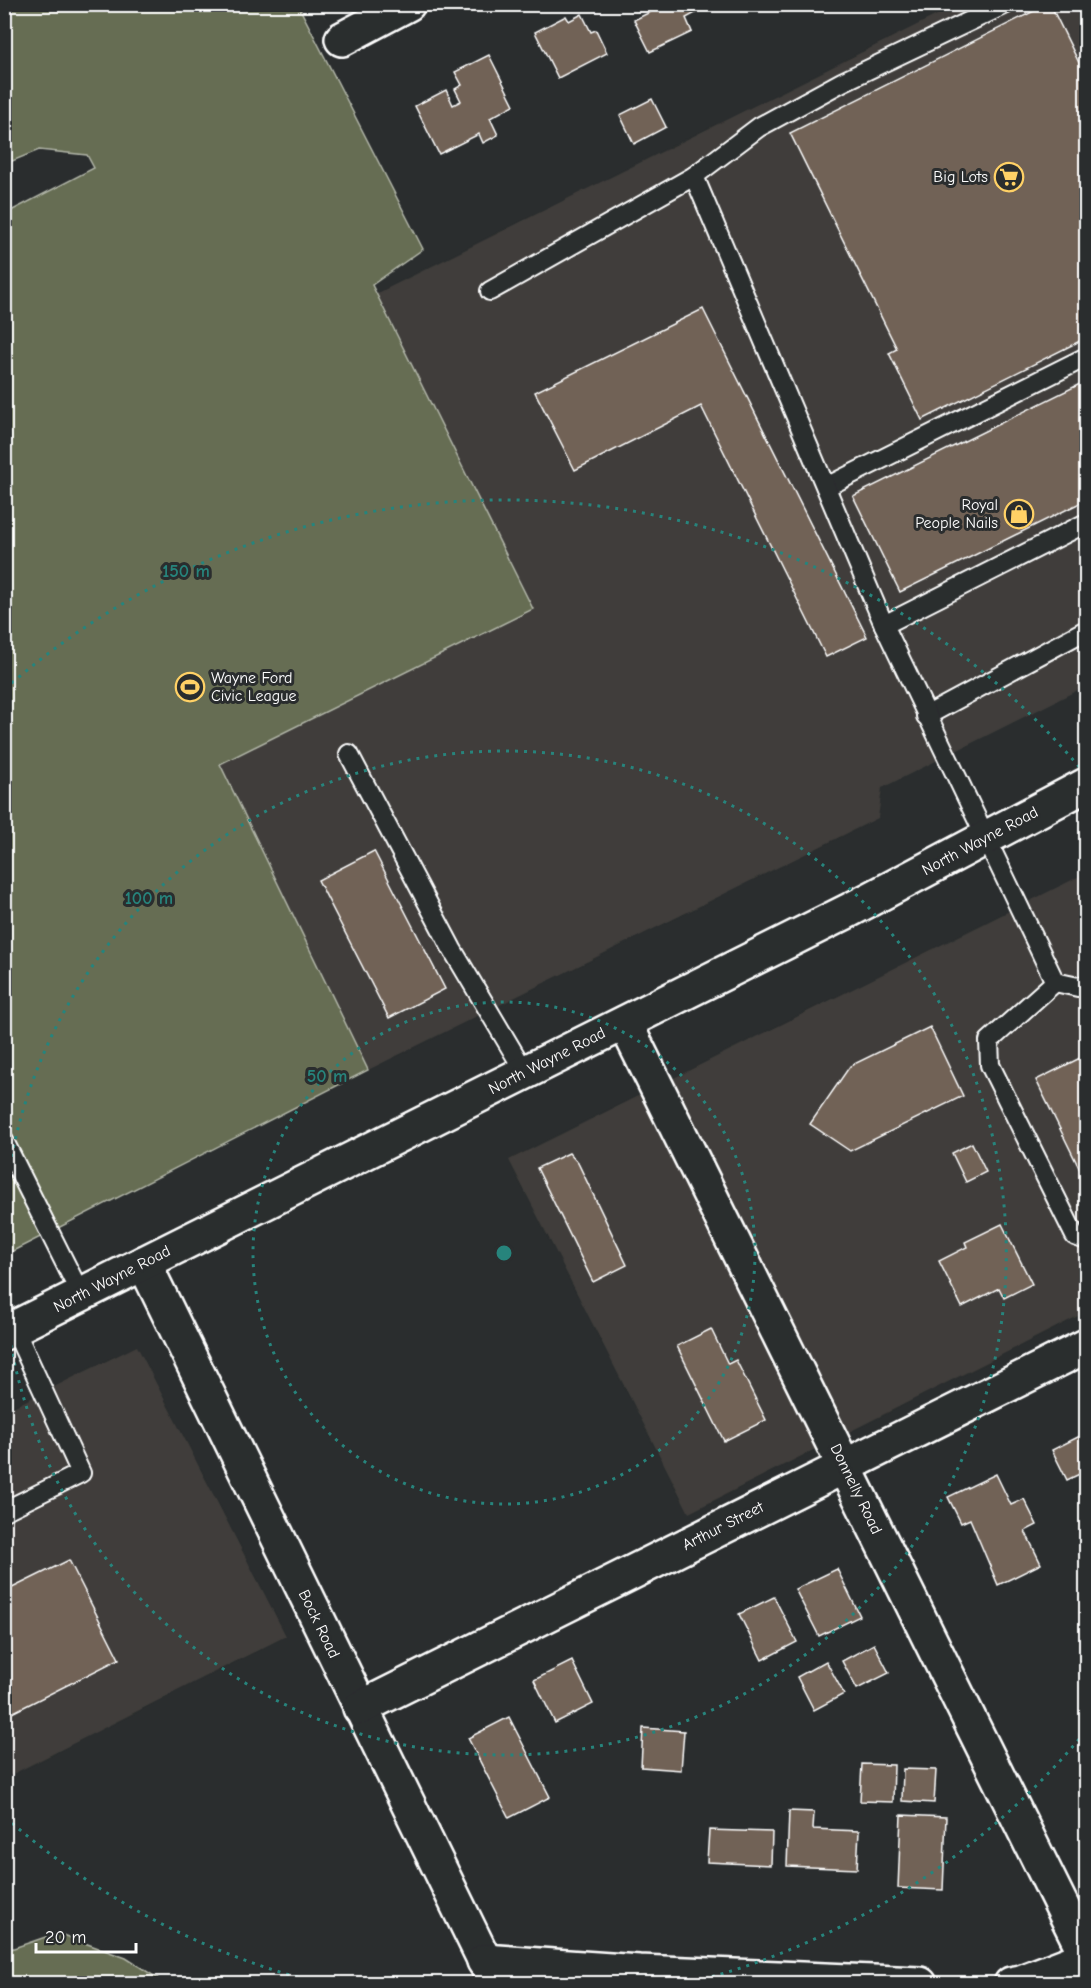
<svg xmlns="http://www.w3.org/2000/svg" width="1091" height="1988" font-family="'Comic Neue',sans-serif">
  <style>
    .built { fill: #3f3d3a }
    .green { fill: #666d53; stroke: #b2b6a9; stroke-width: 1.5 }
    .building { fill: #716257; stroke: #fff; stroke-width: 1.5 }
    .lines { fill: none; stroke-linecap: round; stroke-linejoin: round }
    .service-casing { stroke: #fff; stroke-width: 22 }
    .minor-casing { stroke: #fff; stroke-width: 38 }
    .secondary-casing { stroke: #fff; stroke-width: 38 }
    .service { stroke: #2a2d2e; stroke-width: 18 }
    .minor { stroke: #2a2d2e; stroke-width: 33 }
    .secondary { stroke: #2a2d2e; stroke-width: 33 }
    .ring { fill: none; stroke: #27847c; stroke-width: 3; stroke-dasharray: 3 6 }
    .labels { text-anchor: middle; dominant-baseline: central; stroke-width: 6; stroke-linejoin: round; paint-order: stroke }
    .poi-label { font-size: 16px; fill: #fff; stroke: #2a2d2e; text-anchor: end }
    .street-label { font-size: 16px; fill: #fff; stroke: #2a2d2e }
    .centre { fill: #27847c; stroke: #2a2d2e; stroke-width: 3 }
    .ring-label { font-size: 18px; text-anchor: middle; font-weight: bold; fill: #27847c; stroke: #2a2d2e; stroke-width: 6; stroke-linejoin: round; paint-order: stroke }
  </style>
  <rect width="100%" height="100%" fill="#2a2d2e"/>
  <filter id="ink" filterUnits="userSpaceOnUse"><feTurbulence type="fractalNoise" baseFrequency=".0167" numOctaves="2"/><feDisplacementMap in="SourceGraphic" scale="12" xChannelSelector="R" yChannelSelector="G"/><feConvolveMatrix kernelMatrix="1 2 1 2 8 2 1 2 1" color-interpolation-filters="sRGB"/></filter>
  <g filter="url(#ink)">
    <g class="built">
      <polygon points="957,5 1086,5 1086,686 882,788 878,818 368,1070 220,764 532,609 376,294"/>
      <polygon points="1086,873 1086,1312 689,1513 509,1160"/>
      <polygon points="137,1346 286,1636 5,1778 5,1411"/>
    </g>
    <g class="green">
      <polygon points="5,5 298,5 423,249 372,285 533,609 220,764 368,1070 5,1255 5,214 94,168 87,155 39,150 5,164"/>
      <polygon points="57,1933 126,1958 165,1983 5,1983 5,1951"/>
    </g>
    <g class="building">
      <polygon points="666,4 712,4 686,18 692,32 650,52 634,20"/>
      <polygon points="1048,4 1050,4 1086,77 1086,338 922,420 889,353 897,349 790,133"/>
      <polygon points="582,14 591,32 596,30 607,53 558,78 535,32 566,16 569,21"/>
      <polygon points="489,55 514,105 490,118 498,135 483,143 479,134 439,154 415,106 446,90 453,105 461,101 455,89 462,85 455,72"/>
      <polygon points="652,99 666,127 634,144 620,115"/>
      <polygon points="703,309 867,637 826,657 701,406 575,470 535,392"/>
      <polygon points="1086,381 1086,500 900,592 853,496"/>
      <polygon points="374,851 445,989 389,1018 318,880"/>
      <polygon points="930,1027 963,1096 850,1151 810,1124 850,1066"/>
      <polygon points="1086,1055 1086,1182 1036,1080"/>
      <polygon points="972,1143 986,1172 966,1182 952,1153"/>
      <polygon points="569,1153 578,1163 627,1265 593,1282 537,1168"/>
      <polygon points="1002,1224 1032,1284 1004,1298 999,1288 962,1307 939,1261 967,1247 965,1242"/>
      <polygon points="711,1329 728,1364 736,1360 766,1420 724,1441 677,1346"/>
      <polygon points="1086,1433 1086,1471 1067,1480 1052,1450"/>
      <polygon points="996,1474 1011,1505 1024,1499 1037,1525 1025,1531 1041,1564 998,1585 970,1519 961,1523 948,1497"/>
      <polygon points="69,1560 119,1659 4,1717 4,1592"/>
      <polygon points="837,1569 860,1616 819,1636 795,1589"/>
      <polygon points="774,1597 797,1642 762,1660 739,1614"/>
      <polygon points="874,1644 889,1673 857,1689 842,1661"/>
      <polygon points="572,1661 593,1704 555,1723 534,1680"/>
      <polygon points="826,1661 844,1694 814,1710 797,1677"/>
      <polygon points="509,1717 550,1797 509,1818 468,1738"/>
      <polygon points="643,1728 684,1731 681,1770 641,1767"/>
      <polygon points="862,1764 894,1765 893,1802 860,1801"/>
      <polygon points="903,1769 936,1770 934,1803 902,1801"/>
      <polygon points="789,1811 814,1812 813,1829 859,1831 857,1869 787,1866"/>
      <polygon points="901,1815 946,1817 943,1890 898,1888"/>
      <polygon points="709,1830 772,1832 771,1865 707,1862"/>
    </g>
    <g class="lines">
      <g class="service-casing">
        <g id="service">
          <polyline points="490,291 694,176"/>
          <polyline points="826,487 1086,357"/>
          <polyline points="884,625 694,176 759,127 842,82 1006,4"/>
          <polyline points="926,716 1086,630"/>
          <polyline points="349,754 452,949 525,1072"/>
          <polyline points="1055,982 884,625 1086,523"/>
          <polyline points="1055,982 989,1041 990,1065 1075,1236 1086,1240"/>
          <polyline points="1055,982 1078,987 1086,984"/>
          <polyline points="4,1141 81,1295"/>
          <polyline points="4,1511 81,1473 14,1328"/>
        </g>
      </g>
      <g class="minor-casing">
        <g id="minor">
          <polyline points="342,39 408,4"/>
          <polyline points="625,1023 1086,1955"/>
          <polyline points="144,1263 496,1984"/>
          <polyline points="360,1708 1086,1346"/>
          <polyline points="484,1961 639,1972 920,1984"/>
          <polyline points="1011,1984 1021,1982 1086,1957"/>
        </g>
      </g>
      <g class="secondary-casing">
        <polyline id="secondary" points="4,1333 848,911 1086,785"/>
      </g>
      <use href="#service" class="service"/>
      <use href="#minor" class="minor"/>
      <use href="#secondary" class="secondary"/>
    </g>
  </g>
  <g class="ring">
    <circle cx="504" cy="1253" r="251"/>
    <path d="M5 1201A502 502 0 1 1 5 1305"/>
    <path d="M1085 1732A753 753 0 0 1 693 1982M315 1982A753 753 0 0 1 5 1817M5 689A753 753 0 0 1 1085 774"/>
  </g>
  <defs>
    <g id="supermarket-ring" transform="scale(1.5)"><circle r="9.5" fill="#2a2d2e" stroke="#ffd166" stroke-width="1.5"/><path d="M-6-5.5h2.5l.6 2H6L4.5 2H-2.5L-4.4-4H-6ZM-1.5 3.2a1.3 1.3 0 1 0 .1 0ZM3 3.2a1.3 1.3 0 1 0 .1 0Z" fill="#ffd166"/></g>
    <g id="shop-ring" transform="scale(1.5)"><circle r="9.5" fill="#2a2d2e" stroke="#ffd166" stroke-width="1.5"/><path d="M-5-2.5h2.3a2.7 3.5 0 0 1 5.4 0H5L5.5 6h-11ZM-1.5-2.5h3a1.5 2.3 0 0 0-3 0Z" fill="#ffd166"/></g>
    <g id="stadium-ring" transform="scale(1.5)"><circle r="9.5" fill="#2a2d2e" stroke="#ffd166" stroke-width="1.5"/><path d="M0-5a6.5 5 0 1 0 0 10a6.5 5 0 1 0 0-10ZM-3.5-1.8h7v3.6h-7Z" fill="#ffd166"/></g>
  </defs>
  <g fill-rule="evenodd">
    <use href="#supermarket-ring" x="1009" y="177"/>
    <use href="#shop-ring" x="1019" y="514"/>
    <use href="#stadium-ring" x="190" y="687"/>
  </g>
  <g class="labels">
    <g class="poi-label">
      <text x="988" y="177">Big Lots</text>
      <text x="998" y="505">Royal<tspan x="998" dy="18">People Nails</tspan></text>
      <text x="211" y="678" text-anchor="start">Wayne Ford<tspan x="211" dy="18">Civic League</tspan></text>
    </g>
    <g class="street-label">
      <text transform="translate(980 841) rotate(-28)">North Wayne Road</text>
      <text transform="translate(547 1061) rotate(-27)">North Wayne Road</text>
      <text transform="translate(112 1279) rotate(-27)">North Wayne Road</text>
      <text transform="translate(856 1489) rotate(64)">Donnelly Road</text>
      <text transform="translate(723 1526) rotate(-27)">Arthur Street</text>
      <text transform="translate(319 1624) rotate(64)">Bock Road</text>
    </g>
  </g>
  <circle cx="504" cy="1253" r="9" class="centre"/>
  <g class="ring-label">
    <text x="186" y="577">150 m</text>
    <text x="149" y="904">100 m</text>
    <text x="327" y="1082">50 m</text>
  </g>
  <rect width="1091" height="1988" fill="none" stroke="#2a2d2e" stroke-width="24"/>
  <rect x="12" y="12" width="1067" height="1964" fill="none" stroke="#fff" stroke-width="2" filter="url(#ink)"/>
  <path d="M36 1943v9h100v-9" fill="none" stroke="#ffffff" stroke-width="3"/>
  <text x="45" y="1943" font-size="18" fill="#ffffff" stroke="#2a2d2e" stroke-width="4.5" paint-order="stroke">20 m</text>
</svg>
